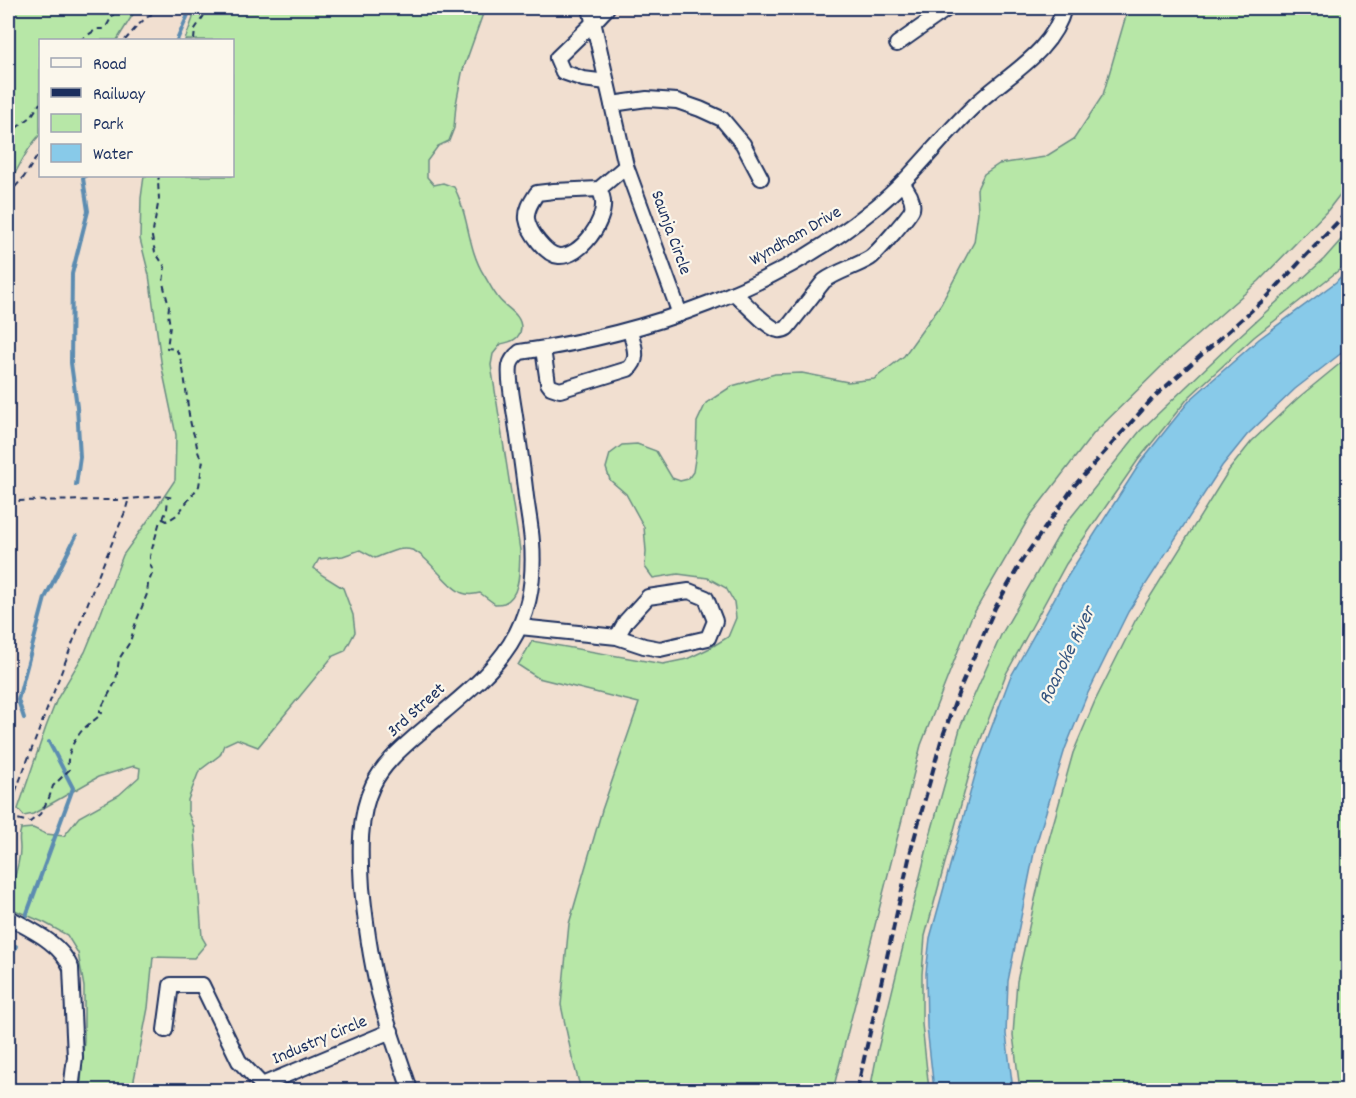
<svg xmlns="http://www.w3.org/2000/svg" width="1356" height="1098" font-family="Dekko,sans-serif">
  <style>
    .green { fill: #b7e7a7; stroke: #698b82; stroke-width: 1.5 }
    .water { fill: #88cae9; stroke: #5c8cb1; stroke-width: 1.5 }
    .lines { fill: none; stroke-linecap: round; stroke-linejoin: round }
    .stream { stroke: #5c8cb1; stroke-width: 4 }
    .minor-casing { stroke: #1b2f5e; stroke-width: 18 }
    .path { stroke: #1b2f5e; stroke-width: 2; stroke-dasharray: 6 4.5; stroke-linecap: butt }
    .minor { stroke: #fbf7ec; stroke-width: 14 }
    .rail { stroke: #1b2f5e; stroke-width: 4; stroke-dasharray: 9 4.5; stroke-linecap: butt }
    .labels { text-anchor: middle; dominant-baseline: central; stroke-width: 4.5; stroke-linejoin: round; paint-order: stroke }
    .street-label { font-size: 18px; fill: #1b2f5e; stroke: #fbf7ec }
    .water-label { font-size: 20px; font-style: italic; fill: #365681; stroke: #fbf7ec }
  </style>
  <rect width="100%" height="100%" fill="#f1dfd0"/>
  <filter id="ink" filterUnits="userSpaceOnUse"><feTurbulence type="fractalNoise" baseFrequency=".0167" numOctaves="2"/><feDisplacementMap in="SourceGraphic" scale="12" xChannelSelector="R" yChannelSelector="G"/><feConvolveMatrix kernelMatrix="1 2 1 2 8 2 1 2 1" color-interpolation-filters="sRGB"/></filter>
  <g filter="url(#ink)">
    <g class="green">
      <path d="M8,8H137L117,40H40V135C26,148 19,169 8,185Z"/>
      <path d="M191,8H485L462,73L456,104L454,128L449,141L438,146L427,161V177L434,185L443,183L454,187C469,214 467,248 484,275C489,283 493,292 499,299C507,309 521,314 521,328C520,340 510,342 501,344L493,354L491,365L520,550C519,565 522,596 504,603C501,604 498,604 495,604L480,593C476,594 470,595 466,594C450,592 428,555 412,550C400,546 386,554 375,558L360,550L343,556L319,559L314,568L322,575L343,588L353,615L355,632L345,651L333,656L258,747L237,739L224,745L220,755L199,771L188,800V813L194,827L202,937L206,944L194,958L153,957L148,1008L132,1090H78L81,1081L84,1040V987L78,953L67,935L45,923L10,908L8,903V899C12,883 20,866 20,849C20,840 18,838 21,829L33,828L46,834L64,836L79,817L119,795L139,777L140,768L134,766L98,777L33,814L24,816L18,809L46,727L57,699L85,652L101,613L123,555L149,519L175,480L176,435L162,368L149,275L140,239L141,198L144,176H232V40H185L193,18Z"/>
      <polygon points="1127,8 1348,8 1348,184 1328,210 1259,281 1165,363 1094,433 1030,516 971,618 921,745 833,1090 581,1090 572,1057 561,1005 569,924 602,810 639,703 538,678 518,665 532,641 663,664 687,659 710,648 728,637 736,618 734,602 726,588 708,578 678,574 653,578 645,567 646,551 644,527 626,494 610,480 606,468 610,454 622,445 637,444 656,451 672,478 680,481 688,479 693,472 696,453 697,422 706,403 732,386 775,374 802,373 848,382 874,379 904,356 941,304 974,242 978,212 977,189 984,174 999,164 1045,157 1074,139 1103,95 1127,12"/>
      <polygon points="1348,232 1348,263 1254,337 1189,397 1138,460 1066,564 1006,674 974,757 925,936 922,974 922,1024 929,1090 870,1090 878,1049 930,836 961,725 1001,635 1064,526 1140,431 1234,341 1324,259"/>
      <polygon points="1348,357 1348,1090 1020,1090 1013,1035 1017,981 1046,850 1073,753 1095,701 1135,621 1229,470 1252,441 1298,398"/>
    </g>
    <polygon class="water" points="1348,268 1348,348 1295,389 1247,435 1222,466 1128,612 1087,695 1065,749 1035,848 1008,981 1006,1034 1013,1090 934,1090 927,1027 926,973 930,938 979,761 1010,678 1062,585 1142,460 1190,400 1259,339 1336,282"/>
    <g class="lines">
      <g class="stream">
        <polyline points="177,40 191,8"/>
        <polyline points="76,485 80,457 77,407 71,363 72,274 88,211 83,178 85,176"/>
        <polyline points="24,718 18,700 45,598 76,536"/>
        <polyline points="26,916 73,788 49,742"/>
        <polyline points="8,966 16,946"/>
      </g>
      <g class="minor-casing">
        <g id="minor">
          <polyline points="590,8 626,166 680,314"/>
          <polyline points="607,8 593,23 557,58 563,72 583,79 607,82"/>
          <polyline points="897,44 948,8"/>
          <polyline points="612,104 647,99 677,101 700,109 722,119 743,144 761,178"/>
          <path d="M599,189C601,193 603,198 603,202C605,222 581,257 559,256C546,255 529,232 527,219C526,209 532,201 537,193L554,191L599,189L626,166"/>
          <path d="M734,293C743,301 768,328 778,330C782,331 784,330 787,328L824,281C838,271 855,267 870,258C876,254 910,215 912,209C914,200 908,190 902,184"/>
          <path d="M543,349L548,383L551,387L560,390L628,369C641,359 633,344 630,330"/>
          <polyline points="520,627 617,637 644,646 660,649 708,638 715,621 706,598 689,591 648,597 626,621 617,637"/>
          <path d="M8,917C31,930 60,942 71,968L75,1057L72,1082L70,1090"/>
          <polyline points="165,1030 171,985 202,985 239,1061 262,1085 391,1031"/>
          <path d="M410,1090C401,1062 390,1033 382,1004C371,966 366,927 362,888C360,854 358,816 373,785C383,764 401,749 418,734C487,674 539,644 532,542C531,527 528,512 526,497C523,470 519,443 515,416C513,402 508,379 510,366C511,360 515,356 520,352C646,334 777,289 876,207C913,177 940,138 974,106C1006,75 1052,54 1064,8"/>
        </g>
      </g>
      <g class="path">
        <polyline points="80,40 97,29 104,29 106,27 117,8"/>
        <path d="M125,40C138,26 154,2 177,13"/>
        <polyline points="194,40 195,29 205,14 208,8"/>
        <polyline points="8,134 31,117 40,103"/>
        <polyline points="8,195 24,177 40,152"/>
        <polyline points="8,501 115,500 163,496 175,498"/>
        <polyline points="163,519 167,509 168,498"/>
        <polyline points="8,811 99,574 125,512 129,498"/>
        <path d="M8,817L30,822L40,814L49,798L53,786L69,770C65,759 72,743 80,733C86,725 96,720 102,713L100,712V710L116,681L119,659L130,642L135,625L147,594L148,584L152,574V569L150,564V556L160,521L163,519L167,521L177,515L199,486L203,460C196,453 198,447 195,438C193,432 191,426 190,420C186,401 186,365 176,349L167,348L170,326L168,314L169,307L163,283L165,267L155,252L152,237L159,199L158,181L159,176"/>
      </g>
      <use href="#minor" class="minor"/>
      <polyline class="rail" points="857,1090 911,850 941,741 961,686 995,608 1023,559 1075,485 1154,397 1268,296 1348,211"/>
    </g>
  </g>
  <g class="labels">
    <g class="street-label">
      <text transform="translate(670 233) rotate(70)">Saunja Circle</text>
      <text transform="translate(796 237) rotate(-30)">Wyndham Drive</text>
      <text transform="translate(417 711) rotate(-42)">3rd Street</text>
      <text transform="translate(320 1041) rotate(-23)">Industry Circle</text>
    </g>
    <g class="water-label">
      <text transform="translate(1068 656) rotate(-64)">Roanoke River</text>
    </g>
  </g>
  <rect width="1356" height="1098" fill="none" stroke="#fbf7ec" stroke-width="30"/>
  <rect x="15" y="15" width="1326" height="1068" fill="none" stroke="#1b2f5e" stroke-width="2" filter="url(#ink)"/>
  <rect x="39" y="39" width="195" height="138" fill="#fbf7ec" stroke="#a1a7b3" stroke-width="1.5"/>
  <rect x="51" y="58" width="30" height="9" fill="#fbf7ec" stroke="#a1a7b3" stroke-width="1.5"/>
  <text x="93" y="69" font-size="18" fill="#1b2f5e">Road</text>
  <rect x="51" y="88" width="30" height="9" fill="#1b2f5e" stroke="#a1a7b3" stroke-width="1.5"/>
  <text x="93" y="99" font-size="18" fill="#1b2f5e">Railway</text>
  <rect x="51" y="114" width="30" height="18" fill="#b7e7a7" stroke="#a1a7b3" stroke-width="1.5"/>
  <text x="93" y="129" font-size="18" fill="#1b2f5e">Park</text>
  <rect x="51" y="144" width="30" height="18" fill="#88cae9" stroke="#a1a7b3" stroke-width="1.5"/>
  <text x="93" y="159" font-size="18" fill="#1b2f5e">Water</text>
</svg>
